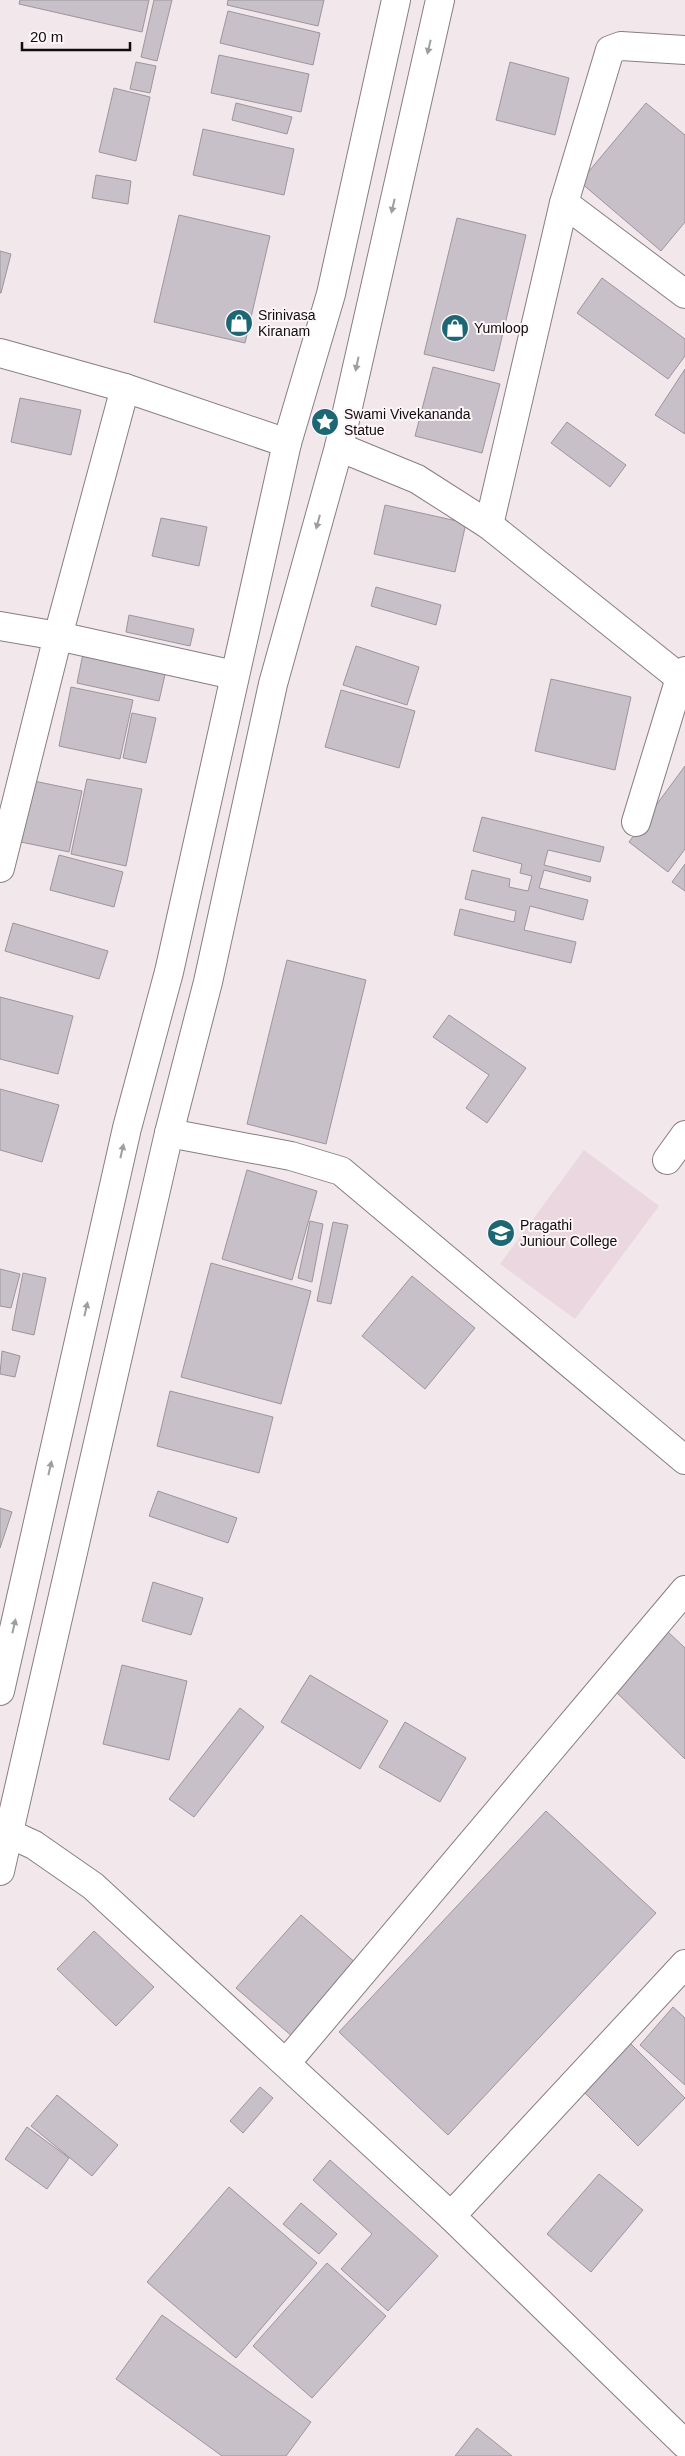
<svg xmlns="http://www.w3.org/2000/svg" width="685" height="2456" font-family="Helvetica,sans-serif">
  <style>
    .built { fill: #ebd7df }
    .building { fill: #c7c0c8; stroke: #9c959c }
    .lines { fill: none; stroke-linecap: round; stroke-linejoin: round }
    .minor-casing { stroke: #887e82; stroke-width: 30 }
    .secondary-casing { stroke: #887e82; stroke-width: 30 }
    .minor { stroke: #fff; stroke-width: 28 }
    .secondary { stroke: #fff; stroke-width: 28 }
    .oneway { fill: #9f9e9e }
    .labels { text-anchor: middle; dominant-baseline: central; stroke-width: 4; stroke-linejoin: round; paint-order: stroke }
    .poi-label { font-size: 14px; fill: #0f0c0d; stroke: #fef5f8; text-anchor: start }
  </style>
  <rect width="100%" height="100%" fill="#f2e7eb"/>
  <polygon class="built" points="584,1150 659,1206 575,1319 500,1264"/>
  <g class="building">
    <polygon points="20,0 149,0 142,32 19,4"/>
    <polygon points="154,0 172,0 157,61 141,57"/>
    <polygon points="228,0 324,0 318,26 227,5"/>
    <polygon points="228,11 320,33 313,65 220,43"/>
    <polygon points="219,55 309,74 301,112 211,93"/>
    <polygon points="136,62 156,66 150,93 130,89"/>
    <polygon points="510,62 569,78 555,135 496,120"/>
    <polygon points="114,88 150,97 136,161 99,152"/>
    <polygon points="236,103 292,117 287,134 232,120"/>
    <polygon points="646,103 685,135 685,222 661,251 580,182"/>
    <polygon points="203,129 294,149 284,195 193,175"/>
    <polygon points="96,175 131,181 128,204 92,198"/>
    <polygon points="179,215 270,236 245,343 154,322"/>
    <polygon points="457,218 526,235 494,371 424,354"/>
    <polygon points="0,251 11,254 1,293 0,293"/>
    <polygon points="602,278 685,339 685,356 668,379 577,313"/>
    <polygon points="433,367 500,384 482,453 415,436"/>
    <polygon points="685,369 685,434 655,415"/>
    <polygon points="20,398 81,410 71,455 11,442"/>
    <polygon points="567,422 626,465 610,487 551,443"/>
    <polygon points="385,505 466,523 455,572 374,554"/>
    <polygon points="161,518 207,527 199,566 152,556"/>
    <polygon points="376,587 441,605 436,625 371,606"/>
    <polygon points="129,615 194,629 190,646 126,632"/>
    <polygon points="356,646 419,667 407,705 343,685"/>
    <polygon points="84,649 167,666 159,701 77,683"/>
    <polygon points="551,679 631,697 615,770 535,751"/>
    <polygon points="71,687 133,700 120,759 59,746"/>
    <polygon points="341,690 415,711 399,768 325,747"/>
    <polygon points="132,713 156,718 146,763 123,758"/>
    <polygon points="685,766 685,849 668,872 629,842"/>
    <polygon points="87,779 142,789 126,866 71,854"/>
    <polygon points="29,780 82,791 69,852 16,841"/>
    <polygon points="482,817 604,847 600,862 548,850 544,865 591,877 590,882 544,870 539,888 588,900 583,920 530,906 524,930 576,942 571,963 454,935 460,909 514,922 516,911 465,899 472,870 510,879 509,887 528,891 532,876 520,873 522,864 473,851"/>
    <polygon points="59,855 123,872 114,907 50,890"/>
    <polygon points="685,864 685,891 672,882"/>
    <polygon points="13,923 108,951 99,979 5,951"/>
    <polygon points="287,960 366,980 326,1144 247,1124"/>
    <polygon points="0,997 73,1016 58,1074 0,1059"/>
    <polygon points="449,1015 526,1068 487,1123 466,1108 489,1075 433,1037"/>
    <polygon points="0,1089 59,1105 42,1162 0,1150"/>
    <polygon points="247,1170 317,1191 292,1280 222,1259"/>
    <polygon points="310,1221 323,1224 312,1282 298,1278"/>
    <polygon points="333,1222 348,1225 331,1304 317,1301"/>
    <polygon points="211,1263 311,1291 281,1404 181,1377"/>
    <polygon points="0,1269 20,1274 11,1308 0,1306"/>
    <polygon points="23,1273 46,1278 34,1335 12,1330"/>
    <polygon points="412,1276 475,1328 425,1389 362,1336"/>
    <polygon points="2,1351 20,1356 15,1377 0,1374"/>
    <polygon points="170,1391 273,1417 259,1473 157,1446"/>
    <polygon points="158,1491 237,1518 228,1543 149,1516"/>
    <polygon points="0,1508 12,1512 0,1548"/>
    <polygon points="153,1582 203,1598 191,1635 142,1621"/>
    <polygon points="667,1631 685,1648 685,1759 612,1688"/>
    <polygon points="122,1665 187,1681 169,1760 103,1744"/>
    <polygon points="310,1675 388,1721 360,1769 281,1722"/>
    <polygon points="240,1708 264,1727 194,1817 169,1799"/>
    <polygon points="405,1722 466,1758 440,1802 379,1767"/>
    <polygon points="546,1811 656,1913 448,2135 339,2032"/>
    <polygon points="301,1915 357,1964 293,2037 236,1988"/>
    <polygon points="94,1931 154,1987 116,2026 57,1969"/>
    <polygon points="673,2007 685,2018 685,2085 640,2045"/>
    <polygon points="625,2038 685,2098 638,2146 577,2085"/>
    <polygon points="260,2087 273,2098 243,2133 230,2121"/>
    <polygon points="57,2095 118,2145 92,2176 31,2126"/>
    <polygon points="27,2127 69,2158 47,2189 5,2159"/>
    <polygon points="330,2160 438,2256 388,2311 341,2269 372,2234 313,2180"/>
    <polygon points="599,2174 643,2210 591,2272 547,2234"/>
    <polygon points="229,2187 317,2263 236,2358 147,2282"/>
    <polygon points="301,2203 337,2234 319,2254 283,2224"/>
    <polygon points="327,2263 386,2316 312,2398 253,2346"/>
    <polygon points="162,2315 311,2422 286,2456 222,2456 116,2379"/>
    <polygon points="477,2428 512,2456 455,2456"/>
  </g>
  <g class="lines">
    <g class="minor-casing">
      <g id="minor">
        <polyline points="564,203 685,294"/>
        <polyline points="0,353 125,388 287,443"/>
        <polyline points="339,447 417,479 489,525 685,682"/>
        <polyline points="489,525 564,203 610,50 621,46 685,50"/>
        <polyline points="0,626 58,636 234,675"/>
        <polyline points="636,822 680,678 685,671"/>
        <polyline points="0,868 58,636 125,388"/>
        <polyline points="169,1133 291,1156 341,1171 685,1460"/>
        <polyline points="667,1160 685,1135"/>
        <polyline points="10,1834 34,1845 93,1886 451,2216 685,2444"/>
        <polyline points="286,2063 685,1590"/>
        <polyline points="451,2216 685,1964"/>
      </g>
    </g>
    <g class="secondary-casing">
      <g id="secondary">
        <polyline points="0,1691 127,1128 169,972 287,443 331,294 396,0"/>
        <polyline points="0,1871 169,1133 208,982 273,684 339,447 440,0"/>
      </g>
    </g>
    <use href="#minor" class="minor"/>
    <use href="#secondary" class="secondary"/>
  </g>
  <defs><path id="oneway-solid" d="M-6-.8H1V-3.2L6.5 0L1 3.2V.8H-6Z" transform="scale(1.25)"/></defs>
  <g class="oneway">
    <use href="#oneway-solid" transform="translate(429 47) rotate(103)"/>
    <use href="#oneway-solid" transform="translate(393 206) rotate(103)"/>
    <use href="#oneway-solid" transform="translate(357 364) rotate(102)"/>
    <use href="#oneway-solid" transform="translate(318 522) rotate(105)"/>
    <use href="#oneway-solid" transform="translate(122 1151) rotate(-77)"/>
    <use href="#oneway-solid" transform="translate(86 1309) rotate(-77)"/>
    <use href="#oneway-solid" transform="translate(50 1468) rotate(-77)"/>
    <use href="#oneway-solid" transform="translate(14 1626) rotate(-77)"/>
  </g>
  <defs>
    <g id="shop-disc" transform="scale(1.4375)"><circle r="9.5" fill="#1d6673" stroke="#fef5f8"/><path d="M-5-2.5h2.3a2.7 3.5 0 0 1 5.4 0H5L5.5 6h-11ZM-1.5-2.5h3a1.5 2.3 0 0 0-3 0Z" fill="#fff"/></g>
    <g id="sight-disc" transform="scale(1.4375)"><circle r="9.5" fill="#1d6673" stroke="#fef5f8"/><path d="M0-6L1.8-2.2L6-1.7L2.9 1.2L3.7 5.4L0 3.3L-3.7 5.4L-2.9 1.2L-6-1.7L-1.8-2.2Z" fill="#fff"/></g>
    <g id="university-disc" transform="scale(1.4375)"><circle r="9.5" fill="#1d6673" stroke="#fef5f8"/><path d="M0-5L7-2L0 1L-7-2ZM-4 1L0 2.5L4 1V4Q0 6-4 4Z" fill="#fff"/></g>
  </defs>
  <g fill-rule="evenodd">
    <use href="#shop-disc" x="239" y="323"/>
    <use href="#shop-disc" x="455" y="328"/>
    <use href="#sight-disc" x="325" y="422"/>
    <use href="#university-disc" x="501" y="1233"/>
  </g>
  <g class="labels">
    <g class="poi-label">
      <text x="258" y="315">Srinivasa<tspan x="258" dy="16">Kiranam</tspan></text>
      <text x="474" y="328">Yumloop</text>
      <text x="344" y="414">Swami Vivekananda<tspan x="344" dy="16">Statue</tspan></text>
      <text x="520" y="1225">Pragathi<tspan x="520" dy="16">Juniour College</tspan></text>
    </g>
  </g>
  <path d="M22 42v8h108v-8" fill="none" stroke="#0f0c0d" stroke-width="2.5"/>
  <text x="30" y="42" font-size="15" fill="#0f0c0d" stroke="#fef5f8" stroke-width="4" paint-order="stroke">20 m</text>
</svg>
